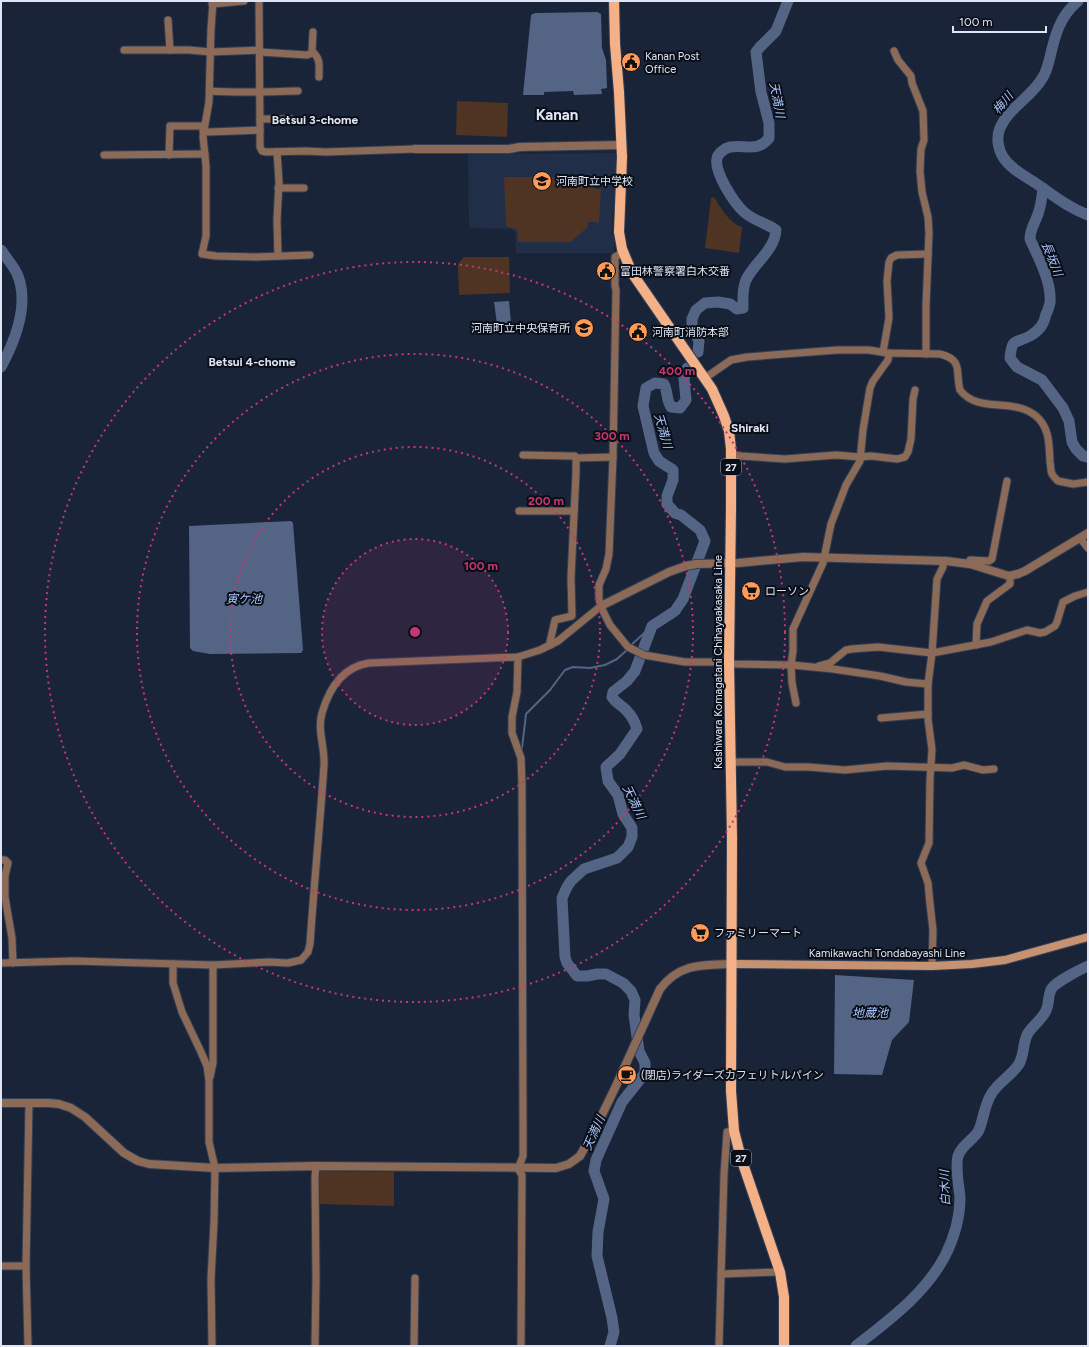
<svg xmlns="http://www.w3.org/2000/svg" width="1089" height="1347" font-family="Figtree,'Noto Sans JP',sans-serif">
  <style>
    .built { fill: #212e48 }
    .green { fill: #4f3423 }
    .water { fill: #546484 }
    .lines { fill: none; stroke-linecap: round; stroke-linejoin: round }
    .stream { stroke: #546484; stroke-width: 2 }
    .river { stroke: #546484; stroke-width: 11 }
    .minor-casing { stroke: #353f53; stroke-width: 9 }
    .tertiary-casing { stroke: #353f53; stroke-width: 10 }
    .secondary-casing { stroke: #353f53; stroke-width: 10 }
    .primary-casing { stroke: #353f53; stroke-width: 12 }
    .minor { stroke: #8b6b57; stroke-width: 7 }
    .tertiary { stroke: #8b6b57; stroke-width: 8 }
    .secondary { stroke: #c69272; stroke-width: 8 }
    .primary { stroke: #f4b187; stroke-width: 10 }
    .ring { fill: none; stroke: #c63772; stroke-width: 2; stroke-dasharray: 2 4 }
    .labels { text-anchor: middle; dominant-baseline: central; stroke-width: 4; stroke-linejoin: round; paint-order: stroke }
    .shield { fill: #090e17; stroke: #9ea4b2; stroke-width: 1 }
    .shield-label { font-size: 10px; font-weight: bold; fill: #dee5f4 }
    .poi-label { font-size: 11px; fill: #dee5f4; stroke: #090e17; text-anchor: start }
    .street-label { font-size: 11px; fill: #dee5f4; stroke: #090e17 }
    .water-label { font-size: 12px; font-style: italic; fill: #a9c5fc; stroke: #090e17 }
    .neighbourhood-label { font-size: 12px; font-weight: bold; fill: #dee5f4; stroke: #090e17 }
    .district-label { font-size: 15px; font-weight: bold; fill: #dee5f4; stroke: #090e17 }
    .centre { fill: #c63772; stroke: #090e17; stroke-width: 2 }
    .ring-label { font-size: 12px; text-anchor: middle; font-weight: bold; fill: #c63772; stroke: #090e17; stroke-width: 4; stroke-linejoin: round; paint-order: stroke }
  </style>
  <rect width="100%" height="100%" fill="#1a2439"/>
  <polygon class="built" points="615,153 616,155 615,208 612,212 612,233 614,238 614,253 516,253 515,233 512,229 470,228 469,226 468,154"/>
  <g class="green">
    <polygon points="457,101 508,103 507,137 456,135"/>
    <polygon points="504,177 568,177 568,180 595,179 595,189 601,189 599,222 588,222 588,227 570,242 518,242 518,230 506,226"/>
    <path d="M714,197C721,208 729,223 742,227L739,253L705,248L711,198Z"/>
    <polygon points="464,257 509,257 510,293 459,295 458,264"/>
    <polygon points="319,1171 394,1172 394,1206 320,1204"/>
  </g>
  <g class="water">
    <polygon points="597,12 601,14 602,48 606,60 607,88 601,89 602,94 574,95 573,91 544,92 544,95 523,95 531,15 535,13"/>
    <polygon points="509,301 511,323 497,324 494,302"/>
    <polygon points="291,521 293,523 303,650 301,653 210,654 193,651 190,648 189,526"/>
    <polygon points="835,975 914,980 909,1022 892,1040 882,1075 834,1074"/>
  </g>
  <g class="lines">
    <g class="stream">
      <polyline points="630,646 652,626"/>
      <polyline points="522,748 526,714 550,690 565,670 573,667 590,668 605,665 617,659 628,649"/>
    </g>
    <g class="river">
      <path d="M1078,1C1060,16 1055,35 1050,57C1048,64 1047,71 1043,77C1032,97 1009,107 1000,128C996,137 998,149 1003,157C1010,168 1023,175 1034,182C1053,195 1067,207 1088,215"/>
      <path d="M1043,188C1042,197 1041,206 1038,214C1035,223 1030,229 1030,239C1038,257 1052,282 1050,303C1049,306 1048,311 1046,314C1044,324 1040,330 1030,336C1015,344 1012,337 1010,358L1017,367L1042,380L1063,408L1069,421L1072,442L1076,449L1083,456L1088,457"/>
      <path d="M1,250C6,258 15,267 18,276C29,305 15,341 1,367"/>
      <path d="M698,352L699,341L692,327V319L696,310L705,303L718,302L730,304L737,309L743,308C743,299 742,289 746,280C754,263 775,250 776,230C766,223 754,221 744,212C734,203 714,172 717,159C717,154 725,148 730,147C745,144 757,153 769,138V123L761,92L756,52L760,47L776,31L788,1"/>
      <path d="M610,1346L614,1332L612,1318L597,1256L598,1232L604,1199L594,1171L596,1160L622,1102L645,1073V1063L639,1051L634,1015L635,1000L631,991L623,983L606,974H597L587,976H577L567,963L565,957L562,898L567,887L571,881L584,869L617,858L628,847L632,837V828L623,814L618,795L608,781L606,767L620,754L637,729C635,722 631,715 626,710C621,705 616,703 612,697L613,692L627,681L635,671L652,626L675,611L683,599L705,541L700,530L681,515L675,513L667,504V496L673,480V470L659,461L654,453L643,406L646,388L655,383L664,384C668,392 666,399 671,407L680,408L686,400L684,379L687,368"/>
      <path d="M856,1346C889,1320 925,1294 945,1256C954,1238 960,1218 960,1198C959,1185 955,1168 958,1156C962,1144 974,1140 979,1130C984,1118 984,1105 992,1093C999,1082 1012,1075 1019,1064C1024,1055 1023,1044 1027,1035C1032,1025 1044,1019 1047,1008C1049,1002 1048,994 1052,988C1056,982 1081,969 1088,966"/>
    </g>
    <g class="minor-casing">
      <g id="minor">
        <polyline points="213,1 211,29 209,102 203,136 206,166 206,236 202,254 216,256 256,257 310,255"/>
        <polyline points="259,1 260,131 260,147 262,151 266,152 306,151 325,152 415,149"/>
        <polyline points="212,4 244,1"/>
        <polyline points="168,20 170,50"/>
        <path d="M313,32L312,51C321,59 319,65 319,77"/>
        <polyline points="124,50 189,50 211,52 260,50"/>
        <polyline points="894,51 898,60 911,76 912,83 923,111 924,140 921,149 920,171 922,192 928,217 929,233 926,306 926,354"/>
        <polyline points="260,52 307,55 313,53"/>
        <path d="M210,91C239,93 268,92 298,91"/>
        <polyline points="260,119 291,119"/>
        <polyline points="203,131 208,132 260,130"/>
        <polyline points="277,152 279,182 277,220 278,256"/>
        <polyline points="104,155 205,154"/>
        <polyline points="169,155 170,126 204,126"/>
        <polyline points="278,188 304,188"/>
        <polyline points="623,252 615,257 615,286 616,290 613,457 609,554 606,569 599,585 599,599 601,607 610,625 628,647 644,655 685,662 729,662 734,664 792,665 833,669 880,676 906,682 928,684"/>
        <polyline points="883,352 889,318 887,281 889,262 891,258 897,255 928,254"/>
        <path d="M705,378L731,360L747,357L837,350H869L887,353L940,354C964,360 955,372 960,390C978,414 1013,397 1036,416C1050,428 1049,445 1050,462C1051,465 1050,470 1052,474C1053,476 1056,479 1058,481L1073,484L1088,482"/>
        <polyline points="731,454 741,456 785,459 836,455 860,457 871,456 897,459 905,457 908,452 911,439 913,399 915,390"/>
        <polyline points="523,455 570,456 575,456 576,458 613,457"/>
        <polyline points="519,511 574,511"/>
        <polyline points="1080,538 1088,548"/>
        <polyline points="968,564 970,560 989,561 992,559 1007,481"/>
        <polyline points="551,645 550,642 555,620 572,616 571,578 576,473 576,458"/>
        <polyline points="976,645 977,624 987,601 1010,584 1010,576"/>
        <polyline points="518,657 517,692 512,717 512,733 521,758 522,784 523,1123 523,1156 518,1169 522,1175 521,1346"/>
        <polyline points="819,666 830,663 846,650 852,649 878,647 932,653 991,642 1027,630 1040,633 1045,632 1055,626 1057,622 1063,602 1075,596 1088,592"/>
        <polyline points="796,703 792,683 791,665 793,651 793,629 823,563 831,524 846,485 860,461 863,430 870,388 873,381 888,360 889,353"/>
        <polyline points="881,718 928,714"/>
        <polyline points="730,762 767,762 785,767 808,767 845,770 887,766 952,768 964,765 983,770 994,769"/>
        <polyline points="1,860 5,860 8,863 5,876 5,897 12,938 13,963"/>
        <path d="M1,963L74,961L213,965L269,962L288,963L301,960L308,952L310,944C314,884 320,825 324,765C325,747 317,730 322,713C329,689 342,667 369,663L518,657L540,650L558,641L601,606"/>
        <polyline points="173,964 173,983 182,1012 201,1052 207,1066 209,1081 209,1142 215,1168 214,1222 211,1279 212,1346"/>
        <polyline points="932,966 933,930 930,904 928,883 921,863 929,843 930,779 932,750 928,719 928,684 932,653 937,579 943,567 943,561"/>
        <polyline points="210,1077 213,1063 213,965"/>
        <polyline points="1,1266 26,1266"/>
        <polyline points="721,1274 780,1272"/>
        <polyline points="28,1346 26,1266 29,1103"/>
        <polyline points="315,1346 316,1279 315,1177 316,1166"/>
        <polyline points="414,1346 415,1278"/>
        <polyline points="719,1346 724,1174 727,1132 734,1131"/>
      </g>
    </g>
    <g class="tertiary-casing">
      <g id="tertiary">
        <polyline points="415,149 509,149 520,147 622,145"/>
        <polyline points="601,606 669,572 686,566 696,564 738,563 803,557 946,561 970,564 1009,576 1018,574 1025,571 1088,533"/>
        <path d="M1,1103H49L59,1104L71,1108L85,1117L124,1153L138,1161L149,1164L215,1168L316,1166L556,1168L569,1164L580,1156L597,1125L615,1088L660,989C680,963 702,965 732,964"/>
      </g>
    </g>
    <g class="secondary-casing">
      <polyline id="secondary" points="732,964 932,966 972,964 1005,960 1088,937"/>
    </g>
    <g class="primary-casing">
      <polyline id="primary" points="614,1 615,44 619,92 622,157 619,232 622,249 632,273 712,389 724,416 729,431 731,449 731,508 729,662 732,838 731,1091 734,1131 741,1158 780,1272 784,1297 784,1346"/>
    </g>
    <use href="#minor" class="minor"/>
    <use href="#tertiary" class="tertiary"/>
    <use href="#secondary" class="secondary"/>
    <use href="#primary" class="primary"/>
  </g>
  <circle cx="415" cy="632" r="93" fill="#c63772" fill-opacity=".12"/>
  <g class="ring">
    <circle cx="415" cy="632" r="93"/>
    <circle cx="415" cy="632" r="185"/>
    <circle cx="415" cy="632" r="278"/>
    <circle cx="415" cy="632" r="370"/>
  </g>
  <defs>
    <g id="civic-disc" transform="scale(1)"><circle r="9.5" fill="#fe9b59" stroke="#090e17"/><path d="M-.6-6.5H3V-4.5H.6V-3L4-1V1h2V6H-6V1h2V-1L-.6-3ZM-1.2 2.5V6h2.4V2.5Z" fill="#111"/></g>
    <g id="school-disc" transform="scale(1)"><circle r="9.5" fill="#fe9b59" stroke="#090e17"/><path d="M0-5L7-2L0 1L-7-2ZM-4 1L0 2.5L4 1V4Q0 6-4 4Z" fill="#111"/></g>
    <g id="supermarket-disc" transform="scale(1)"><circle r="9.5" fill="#fe9b59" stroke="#090e17"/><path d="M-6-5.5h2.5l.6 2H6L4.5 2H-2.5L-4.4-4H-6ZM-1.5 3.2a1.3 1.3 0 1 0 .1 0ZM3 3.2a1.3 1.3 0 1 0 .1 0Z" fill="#111"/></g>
    <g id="cafe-disc" transform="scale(1)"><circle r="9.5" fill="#fe9b59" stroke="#090e17"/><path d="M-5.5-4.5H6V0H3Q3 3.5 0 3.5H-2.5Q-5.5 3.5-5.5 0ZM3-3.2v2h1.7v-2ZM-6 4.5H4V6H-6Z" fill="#111"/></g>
  </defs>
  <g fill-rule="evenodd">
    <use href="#civic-disc" x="631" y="62"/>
    <use href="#school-disc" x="542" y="181"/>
    <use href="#civic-disc" x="606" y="271"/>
    <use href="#school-disc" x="584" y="328"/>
    <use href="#civic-disc" x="638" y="332"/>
    <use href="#supermarket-disc" x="751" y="591"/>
    <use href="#supermarket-disc" x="700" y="933"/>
    <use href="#cafe-disc" x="627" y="1075"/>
  </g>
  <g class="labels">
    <g class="shield">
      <rect x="721" y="459" width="20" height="16" rx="3"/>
      <rect x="731" y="1150" width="20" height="16" rx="3"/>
    </g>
    <g class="shield-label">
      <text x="731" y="467">27</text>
      <text x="741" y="1158">27</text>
    </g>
    <g class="poi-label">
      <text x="645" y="56">Kanan Post<tspan x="645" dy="13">Office</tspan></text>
      <text x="556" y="181">河南町立中学校</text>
      <text x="620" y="271">富田林警察署白木交番</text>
      <text x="570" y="328" text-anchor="end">河南町立中央保育所</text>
      <text x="652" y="332">河南町消防本部</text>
      <text x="765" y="591">ローソン</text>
      <text x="714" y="933">ファミリーマート</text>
      <text x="641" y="1075">(閉店)ライダーズカフェリトルパイン</text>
    </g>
    <g class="street-label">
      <text transform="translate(718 662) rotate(-90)">Kashiwara Komagatani Chihayaakasaka Line</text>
      <text x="887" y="953">Kamikawachi Tondabayashi Line</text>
    </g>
    <g class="water-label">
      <text transform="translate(777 100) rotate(79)">天満川</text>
      <text transform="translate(1003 103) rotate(-50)">梅川</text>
      <text transform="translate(1052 259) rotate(68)">長坂川</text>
      <text transform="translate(663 431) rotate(74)">天満川</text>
      <text x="244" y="599">寅ケ池</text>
      <text transform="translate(634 802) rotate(64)">天満川</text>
      <text x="870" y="1013">地蔵池</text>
      <text transform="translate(594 1133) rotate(-66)">天満川</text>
      <text transform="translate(945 1188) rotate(-92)">白木川</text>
    </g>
    <g class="neighbourhood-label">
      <text x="315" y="120">Betsui 3-chome</text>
      <text x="252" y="362">Betsui 4-chome</text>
      <text x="750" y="428">Shiraki</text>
    </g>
    <g class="district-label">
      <text x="557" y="115">Kanan</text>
    </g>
  </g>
  <circle cx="415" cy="632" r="6" class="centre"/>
  <g class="ring-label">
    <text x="677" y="375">400 m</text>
    <text x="612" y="440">300 m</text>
    <text x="546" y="505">200 m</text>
    <text x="481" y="570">100 m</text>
  </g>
  <rect width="1089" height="1347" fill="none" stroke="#dee5f4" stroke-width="4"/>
  <path d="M953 26v6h93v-6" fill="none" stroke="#dee5f4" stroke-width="2"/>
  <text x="959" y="26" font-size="12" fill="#dee5f4" stroke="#090e17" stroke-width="3" paint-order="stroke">100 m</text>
</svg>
